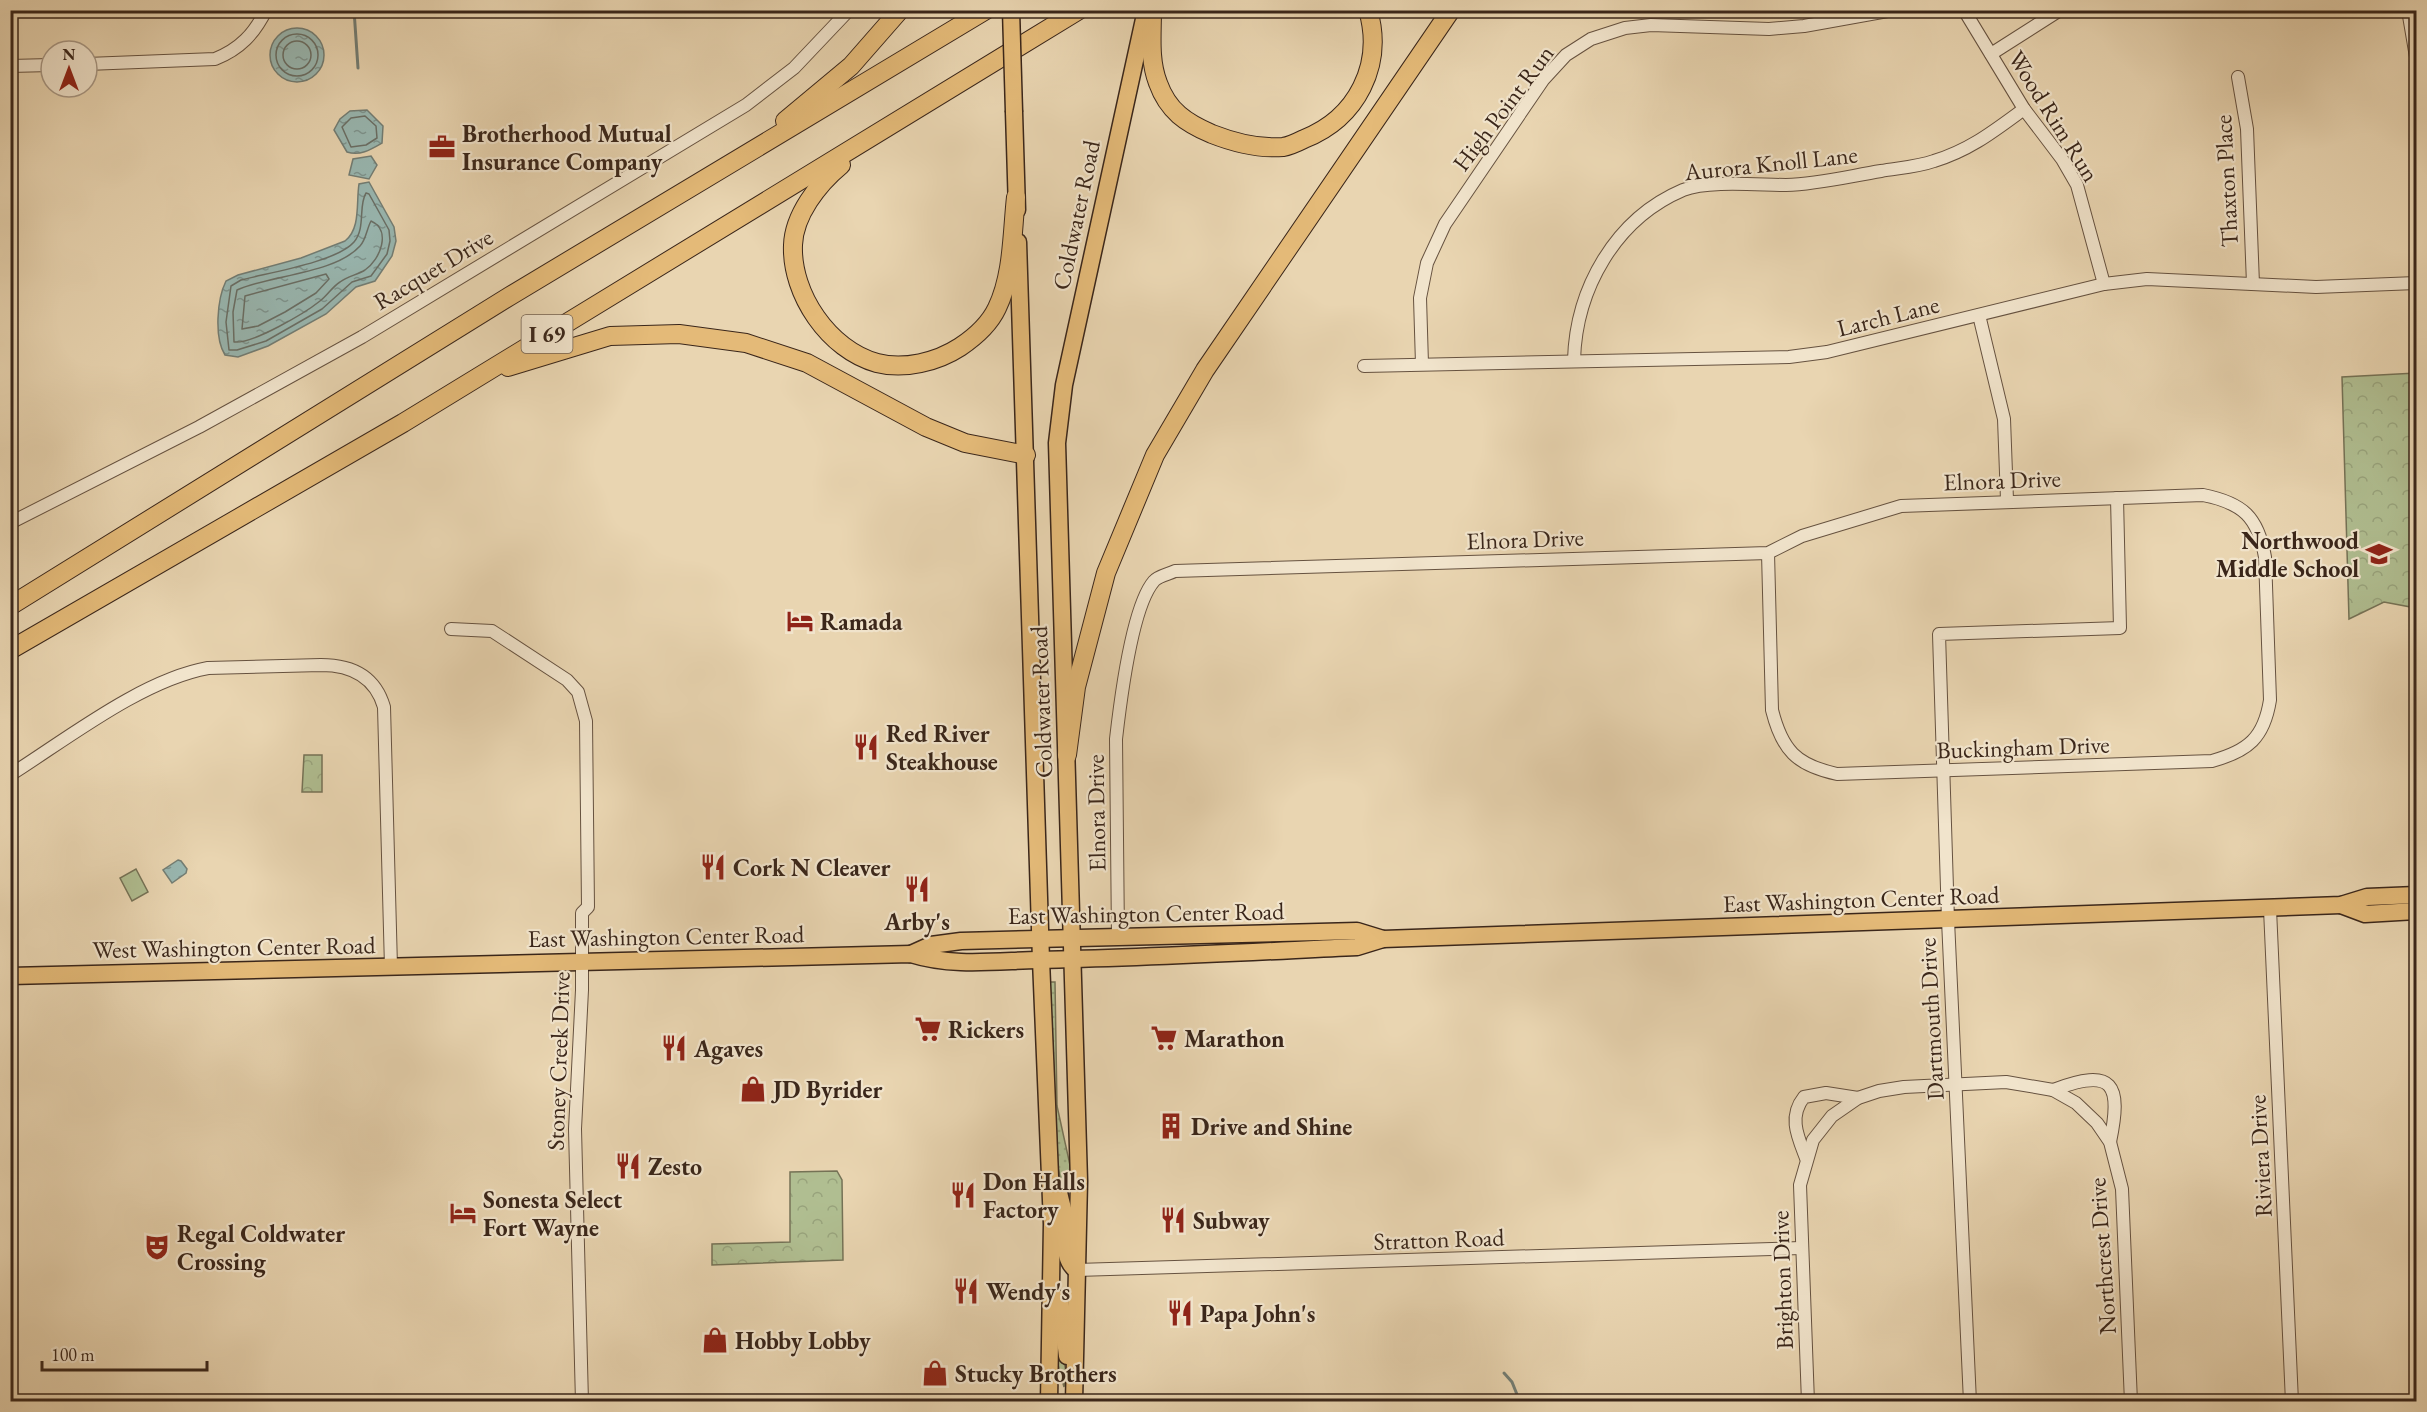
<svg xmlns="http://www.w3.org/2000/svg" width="2427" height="1412" font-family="'EB Garamond',serif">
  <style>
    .grass { fill: url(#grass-dots); stroke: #757256; stroke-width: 1.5 }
    .forest { fill: url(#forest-crowns); stroke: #757256; stroke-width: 1.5 }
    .pitch { fill: #b0be91; stroke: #757256; stroke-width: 1.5 }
    .water { fill: url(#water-ripples); stroke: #737e75; stroke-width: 1.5 }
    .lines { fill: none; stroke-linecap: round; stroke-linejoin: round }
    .shore { stroke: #6a6f66; stroke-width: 1.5 }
    .stream { stroke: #737e75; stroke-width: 3 }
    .minor-casing { stroke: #665240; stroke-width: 14 }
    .major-casing { stroke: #3a261a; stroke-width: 19 }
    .highway-casing { stroke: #3a261a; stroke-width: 20 }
    .minor { stroke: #f1e4cc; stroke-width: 12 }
    .major { stroke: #e4ba78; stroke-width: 16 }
    .highway { stroke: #e4ba78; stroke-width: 18 }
    .major-bridge-casing { stroke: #3a261a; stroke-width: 19; stroke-linecap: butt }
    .major-bridge { stroke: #e4ba78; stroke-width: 16 }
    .labels { text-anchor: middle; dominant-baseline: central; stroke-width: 4.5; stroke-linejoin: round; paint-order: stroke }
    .shield { fill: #f1e4cc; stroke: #715f4f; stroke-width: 1.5 }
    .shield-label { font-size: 22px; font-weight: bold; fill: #3a261a }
    .street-label { font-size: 24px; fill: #3a261a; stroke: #f1e4cc }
    .poi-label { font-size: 24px; font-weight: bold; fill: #3a261a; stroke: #f1e4cc; text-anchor: start }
  </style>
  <defs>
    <pattern id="grass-dots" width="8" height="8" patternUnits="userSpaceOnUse" patternTransform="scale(1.5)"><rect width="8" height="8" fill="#b0be91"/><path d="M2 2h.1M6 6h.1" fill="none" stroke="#98a37c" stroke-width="1.8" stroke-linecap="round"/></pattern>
    <pattern id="forest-crowns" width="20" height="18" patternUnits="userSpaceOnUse" patternTransform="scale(1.5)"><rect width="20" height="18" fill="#b0be91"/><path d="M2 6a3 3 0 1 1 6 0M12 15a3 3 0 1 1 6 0" fill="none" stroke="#98a37c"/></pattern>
    <pattern id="water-ripples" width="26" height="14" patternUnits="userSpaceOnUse" patternTransform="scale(1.5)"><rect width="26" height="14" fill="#99b8b2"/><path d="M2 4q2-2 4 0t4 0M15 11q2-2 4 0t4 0" fill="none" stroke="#7e9590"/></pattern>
  </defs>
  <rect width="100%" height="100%" fill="#e9d5b1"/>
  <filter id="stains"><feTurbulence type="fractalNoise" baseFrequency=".00333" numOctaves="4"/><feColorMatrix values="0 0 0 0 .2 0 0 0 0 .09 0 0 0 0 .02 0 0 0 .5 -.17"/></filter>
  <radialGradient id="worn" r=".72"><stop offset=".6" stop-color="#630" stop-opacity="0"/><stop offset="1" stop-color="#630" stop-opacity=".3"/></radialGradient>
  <g class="grass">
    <polygon points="1050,982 1055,982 1057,1106 1070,1165 1067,1213 1058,1167"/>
    <polygon points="1059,1327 1066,1373 1064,1387 1057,1361"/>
  </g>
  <g class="forest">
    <polygon points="2416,373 2416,608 2384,602 2349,619 2342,377"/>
    <polygon points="304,755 322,755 322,792 302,792"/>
    <polygon points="837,1171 842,1180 843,1260 712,1265 712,1244 790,1242 790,1172"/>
  </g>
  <polygon class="pitch" points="136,869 148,892 132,901 120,878"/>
  <g class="water">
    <circle cx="297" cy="55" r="27"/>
    <path d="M367,110L383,126L382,143C370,150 360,156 347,152L334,130L340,119L350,111Z"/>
    <polygon points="371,156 377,165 369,179 349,175 353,159"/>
    <path d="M369,182L394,227L396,241L392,256L375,281L356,287L326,314L268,346L238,357L225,355C214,338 217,299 226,281L238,275L301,258L345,241C361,229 356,202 359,184Z"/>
    <polygon points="178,860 181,861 187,869 186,873 172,883 163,870"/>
  </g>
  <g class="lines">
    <g class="shore">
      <circle cx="297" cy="55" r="21"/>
      <circle cx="297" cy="55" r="14"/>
      <polygon points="365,116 376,126 377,138 366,145 351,147 342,127 351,118"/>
      <path d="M366,193L369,194L389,230L390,241L387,254L371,276L352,282L322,309L266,341L237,350H229L226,322L231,286L241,280C267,273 337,262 354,242C366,228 358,206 366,193Z"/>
      <path d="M371,221C392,230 380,260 365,270C357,275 348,276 340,282C332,287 328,295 320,301C305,313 253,344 234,342L233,312L237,290C269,275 335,274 360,246C366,240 367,228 371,221Z"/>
      <polygon points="326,274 329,279 316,293 285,312 258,326 242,329 245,296"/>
    </g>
    <g class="stream">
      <polyline points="354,10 358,68"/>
      <polyline points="1504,1373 1512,1382 1520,1402"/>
    </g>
    <g class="minor-casing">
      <g id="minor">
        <polyline points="1964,10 2024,109 2062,159 2077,185 2104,284"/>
        <polyline points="2408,10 2416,57"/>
        <polyline points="1991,54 2060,10"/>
        <path d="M87,64L215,59C240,49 254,34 266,10"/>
        <polyline points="10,66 51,65"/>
        <polyline points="2238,77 2247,129 2253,284"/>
        <polyline points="1979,315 2004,419 2007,500"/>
        <path d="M1574,360C1576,289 1615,219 1683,190C1708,180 1759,185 1786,185C1818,184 1850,176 1881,171C1898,168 1917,167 1934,161C1970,150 1994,131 2024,109"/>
        <polyline points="1422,364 1420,298 1427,263 1445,224 1543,80 1566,55 1591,39 1625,28 1651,25 1769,29 1804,26 1893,10"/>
        <polyline points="1364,366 1789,357 1827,352 2104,284 2147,279 2316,287 2416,283"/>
        <polyline points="10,523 199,427 362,337 746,105 794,68 849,10"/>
        <polyline points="451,629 492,631 567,680 578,692 586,721 588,907 582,913 582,990 575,1129 582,1402"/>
        <path d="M10,775C67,739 142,680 208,668L321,665C351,665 375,676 384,707L391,967"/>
        <polyline points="2270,909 2292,1402"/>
        <path d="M1118,938L1116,739C1120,704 1132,606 1154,581C1158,576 1169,574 1175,571L1768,553L1802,536L1901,506L2203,495C2243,503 2258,517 2265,557L2270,700C2264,738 2248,751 2212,761L1837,774C1796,765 1782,750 1772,710L1768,553"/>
        <path d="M2053,1090C2114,1067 2122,1084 2110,1142"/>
        <path d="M1806,1158C1798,1137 1788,1117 1804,1097L1826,1093L1858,1098"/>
        <polyline points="1077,1270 1801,1248"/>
        <polyline points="1808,1402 1800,1185 1813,1140 1832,1116 1858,1098 1879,1091 1904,1087 2006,1082 2053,1090 2076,1103 2097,1123 2110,1142 2122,1189 2131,1402"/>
        <polyline points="1970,1402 1948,920 1939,634 2120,628 2117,498"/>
      </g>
    </g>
    <g class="major-casing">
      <g id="major">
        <polyline points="1014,112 1017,210"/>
        <polyline points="1018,242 1041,960 1052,1224 1049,1402"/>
        <polyline points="2341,905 2365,914 2416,911"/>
        <polyline points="911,954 931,945 961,941 1357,931 1383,939"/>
        <path d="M10,976L911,954C952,967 996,961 1038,960C1144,958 1251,952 1357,947L1383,939L2341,905L2367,897L2416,895"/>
        <path d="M1059,1192C1061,1202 1065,1214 1066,1225C1067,1241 1062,1258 1076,1270"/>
        <polyline points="1060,1299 1067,1356"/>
        <polyline points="1074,1402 1079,1181 1057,443 1064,385 1146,10"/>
      </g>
    </g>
    <g class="highway-casing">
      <g id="highway">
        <path d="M1152,10C1152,35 1149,60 1158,83C1168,111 1186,123 1212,134C1235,143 1258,149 1283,147C1290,146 1298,142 1304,139C1357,118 1384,65 1368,10"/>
        <polyline points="785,121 851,66 900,10"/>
        <path d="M841,165C818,184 794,215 793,245C791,294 829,350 877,363C904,370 937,362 960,347C975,337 989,325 997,308C1013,275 1012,233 1016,197"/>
        <polyline points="508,367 610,336 679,334 746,343 807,363 926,427 965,443 1026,455"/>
        <polyline points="10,606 510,296 986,10"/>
        <polyline points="10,650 403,423 1079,10"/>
        <polyline points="1067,755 1076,687 1106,573 1155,455 1205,370 1451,10"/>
      </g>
    </g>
    <use href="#minor" class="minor"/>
    <use href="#major" class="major"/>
    <use href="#highway" class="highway"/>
    <g class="major-bridge-casing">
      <polyline id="major-bridge" points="1011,10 1014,112"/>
    </g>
    <use href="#major-bridge" class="major-bridge"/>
  </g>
  <defs>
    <g id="office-bare" transform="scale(2.07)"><path d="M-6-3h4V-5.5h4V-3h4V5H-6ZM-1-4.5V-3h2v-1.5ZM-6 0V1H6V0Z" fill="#8f2418" stroke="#f1e4cc" stroke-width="2.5" paint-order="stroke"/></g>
    <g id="school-bare" transform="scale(2.07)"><path d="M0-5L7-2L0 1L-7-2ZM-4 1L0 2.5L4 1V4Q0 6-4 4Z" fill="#8f2418" stroke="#f1e4cc" stroke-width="2.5" paint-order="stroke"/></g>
    <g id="hotel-bare" transform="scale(2.07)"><path d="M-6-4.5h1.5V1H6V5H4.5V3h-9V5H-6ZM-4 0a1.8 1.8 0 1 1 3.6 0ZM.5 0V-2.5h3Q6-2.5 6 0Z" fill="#8f2418" stroke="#f1e4cc" stroke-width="2.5" paint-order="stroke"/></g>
    <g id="restaurant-bare" transform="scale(2.07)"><path d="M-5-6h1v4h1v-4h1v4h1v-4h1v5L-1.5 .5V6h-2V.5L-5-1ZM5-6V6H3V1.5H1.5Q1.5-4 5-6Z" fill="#8f2418" stroke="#f1e4cc" stroke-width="2.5" paint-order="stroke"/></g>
    <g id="supermarket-bare" transform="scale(2.07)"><path d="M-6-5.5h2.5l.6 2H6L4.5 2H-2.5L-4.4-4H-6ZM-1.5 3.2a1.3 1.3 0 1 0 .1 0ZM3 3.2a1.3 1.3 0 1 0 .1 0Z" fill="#8f2418" stroke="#f1e4cc" stroke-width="2.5" paint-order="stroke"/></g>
    <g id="shop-bare" transform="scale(2.07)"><path d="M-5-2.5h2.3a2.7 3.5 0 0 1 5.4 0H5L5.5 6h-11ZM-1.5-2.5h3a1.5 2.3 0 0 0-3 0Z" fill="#8f2418" stroke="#f1e4cc" stroke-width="2.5" paint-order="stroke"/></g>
    <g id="building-bare" transform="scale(2.07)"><path d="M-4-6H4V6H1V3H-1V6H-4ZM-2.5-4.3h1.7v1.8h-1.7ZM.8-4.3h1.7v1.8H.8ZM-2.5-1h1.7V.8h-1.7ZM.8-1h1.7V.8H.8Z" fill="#8f2418" stroke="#f1e4cc" stroke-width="2.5" paint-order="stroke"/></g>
    <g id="theatre-bare" transform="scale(2.07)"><path d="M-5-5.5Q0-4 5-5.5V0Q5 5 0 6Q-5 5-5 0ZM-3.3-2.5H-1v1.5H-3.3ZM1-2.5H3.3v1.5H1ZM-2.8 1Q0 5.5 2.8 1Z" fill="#8f2418" stroke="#f1e4cc" stroke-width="2.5" paint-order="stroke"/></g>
  </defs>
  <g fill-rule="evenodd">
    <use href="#office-bare" x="442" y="147"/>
    <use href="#school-bare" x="2379" y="554"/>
    <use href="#hotel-bare" x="800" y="621"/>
    <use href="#restaurant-bare" x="866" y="747"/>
    <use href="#restaurant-bare" x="713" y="867"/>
    <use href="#restaurant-bare" x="917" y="889"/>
    <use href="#supermarket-bare" x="928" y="1029"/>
    <use href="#supermarket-bare" x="1164" y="1038"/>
    <use href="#restaurant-bare" x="674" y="1048"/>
    <use href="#shop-bare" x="753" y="1089"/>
    <use href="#building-bare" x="1171" y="1126"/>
    <use href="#restaurant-bare" x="628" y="1166"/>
    <use href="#restaurant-bare" x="963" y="1195"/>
    <use href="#hotel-bare" x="463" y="1213"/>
    <use href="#restaurant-bare" x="1173" y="1220"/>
    <use href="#theatre-bare" x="157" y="1247"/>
    <use href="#restaurant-bare" x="966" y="1291"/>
    <use href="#restaurant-bare" x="1180" y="1313"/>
    <use href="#shop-bare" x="715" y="1340"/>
    <use href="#shop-bare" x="935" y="1373"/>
  </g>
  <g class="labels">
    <rect class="shield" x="521.5" y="315" width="51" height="38" rx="4.5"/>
    <g class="shield-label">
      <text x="547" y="334">I 69</text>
    </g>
    <g class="street-label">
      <text transform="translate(1503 108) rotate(-53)">High Point Run</text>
      <text transform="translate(2054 116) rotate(58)">Wood Rim Run</text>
      <text transform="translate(1771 163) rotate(-6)">Aurora Knoll Lane</text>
      <text transform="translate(2226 181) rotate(-93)">Thaxton Place</text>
      <text transform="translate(1076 215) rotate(-78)">Coldwater Road</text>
      <text transform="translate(433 269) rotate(-31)">Racquet Drive</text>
      <text transform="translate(1888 316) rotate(-14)">Larch Lane</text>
      <text transform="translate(2002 480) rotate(-2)">Elnora Drive</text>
      <text transform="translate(1525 539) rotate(-2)">Elnora Drive</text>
      <text transform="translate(1041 702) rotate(-92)">Coldwater Road</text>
      <text transform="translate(2023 747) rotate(-2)">Buckingham Drive</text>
      <text transform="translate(1096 813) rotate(-91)">Elnora Drive</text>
      <text transform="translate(1861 899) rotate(-2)">East Washington Center Road</text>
      <text transform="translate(1146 913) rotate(-1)">East Washington Center Road</text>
      <text transform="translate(666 936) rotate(-1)">East Washington Center Road</text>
      <text transform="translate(234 947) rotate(-1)">West Washington Center Road</text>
      <text transform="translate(1931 1019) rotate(-93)">Dartmouth Drive</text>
      <text transform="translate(558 1061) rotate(-88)">Stoney Creek Drive</text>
      <text transform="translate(2260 1156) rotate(-93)">Riviera Drive</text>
      <text transform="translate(1439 1239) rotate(-2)">Stratton Road</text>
      <text transform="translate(2102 1256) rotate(-94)">Northcrest Drive</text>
      <text transform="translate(1782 1280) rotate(-92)">Brighton Drive</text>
    </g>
    <g class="poi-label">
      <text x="462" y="133">Brotherhood Mutual<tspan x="462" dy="28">Insurance Company</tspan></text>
      <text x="2359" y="540" text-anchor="end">Northwood<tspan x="2359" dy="28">Middle School</tspan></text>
      <text x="820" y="621">Ramada</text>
      <text x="886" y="733">Red River<tspan x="886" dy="28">Steakhouse</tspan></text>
      <text x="733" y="867">Cork N Cleaver</text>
      <text x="917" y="921" text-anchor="middle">Arby's</text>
      <text x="948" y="1029">Rickers</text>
      <text x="1184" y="1038">Marathon</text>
      <text x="694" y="1048">Agaves</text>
      <text x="773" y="1089">JD Byrider</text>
      <text x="1191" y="1126">Drive and Shine</text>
      <text x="648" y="1166">Zesto</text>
      <text x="983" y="1181">Don Halls<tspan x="983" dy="28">Factory</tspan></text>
      <text x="483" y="1199">Sonesta Select<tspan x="483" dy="28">Fort Wayne</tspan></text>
      <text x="1193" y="1220">Subway</text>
      <text x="177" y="1233">Regal Coldwater<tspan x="177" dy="28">Crossing</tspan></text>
      <text x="986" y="1291">Wendy's</text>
      <text x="1200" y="1313">Papa John's</text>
      <text x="735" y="1340">Hobby Lobby</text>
      <text x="955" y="1373">Stucky Brothers</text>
    </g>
  </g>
  <rect width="2427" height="1412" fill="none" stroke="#e9d5b1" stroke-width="36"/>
  <rect x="12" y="12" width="2403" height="1388" fill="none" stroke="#3a261a" stroke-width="3"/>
  <rect x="18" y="18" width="2391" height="1376" fill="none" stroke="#3a261a" stroke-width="1.5"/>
  <g transform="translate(69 69)"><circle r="28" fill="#f1e4cc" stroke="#a89885" stroke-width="1.5"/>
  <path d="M0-4.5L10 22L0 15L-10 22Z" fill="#8f2418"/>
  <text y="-9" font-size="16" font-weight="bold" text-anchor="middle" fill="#3a261a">N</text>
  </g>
  <path d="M42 1361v9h165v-9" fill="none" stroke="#3a261a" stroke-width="3"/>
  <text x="51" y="1361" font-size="18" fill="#3a261a" stroke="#f1e4cc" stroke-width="4.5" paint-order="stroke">100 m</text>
  <rect width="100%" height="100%" filter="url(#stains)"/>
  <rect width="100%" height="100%" fill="url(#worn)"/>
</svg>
